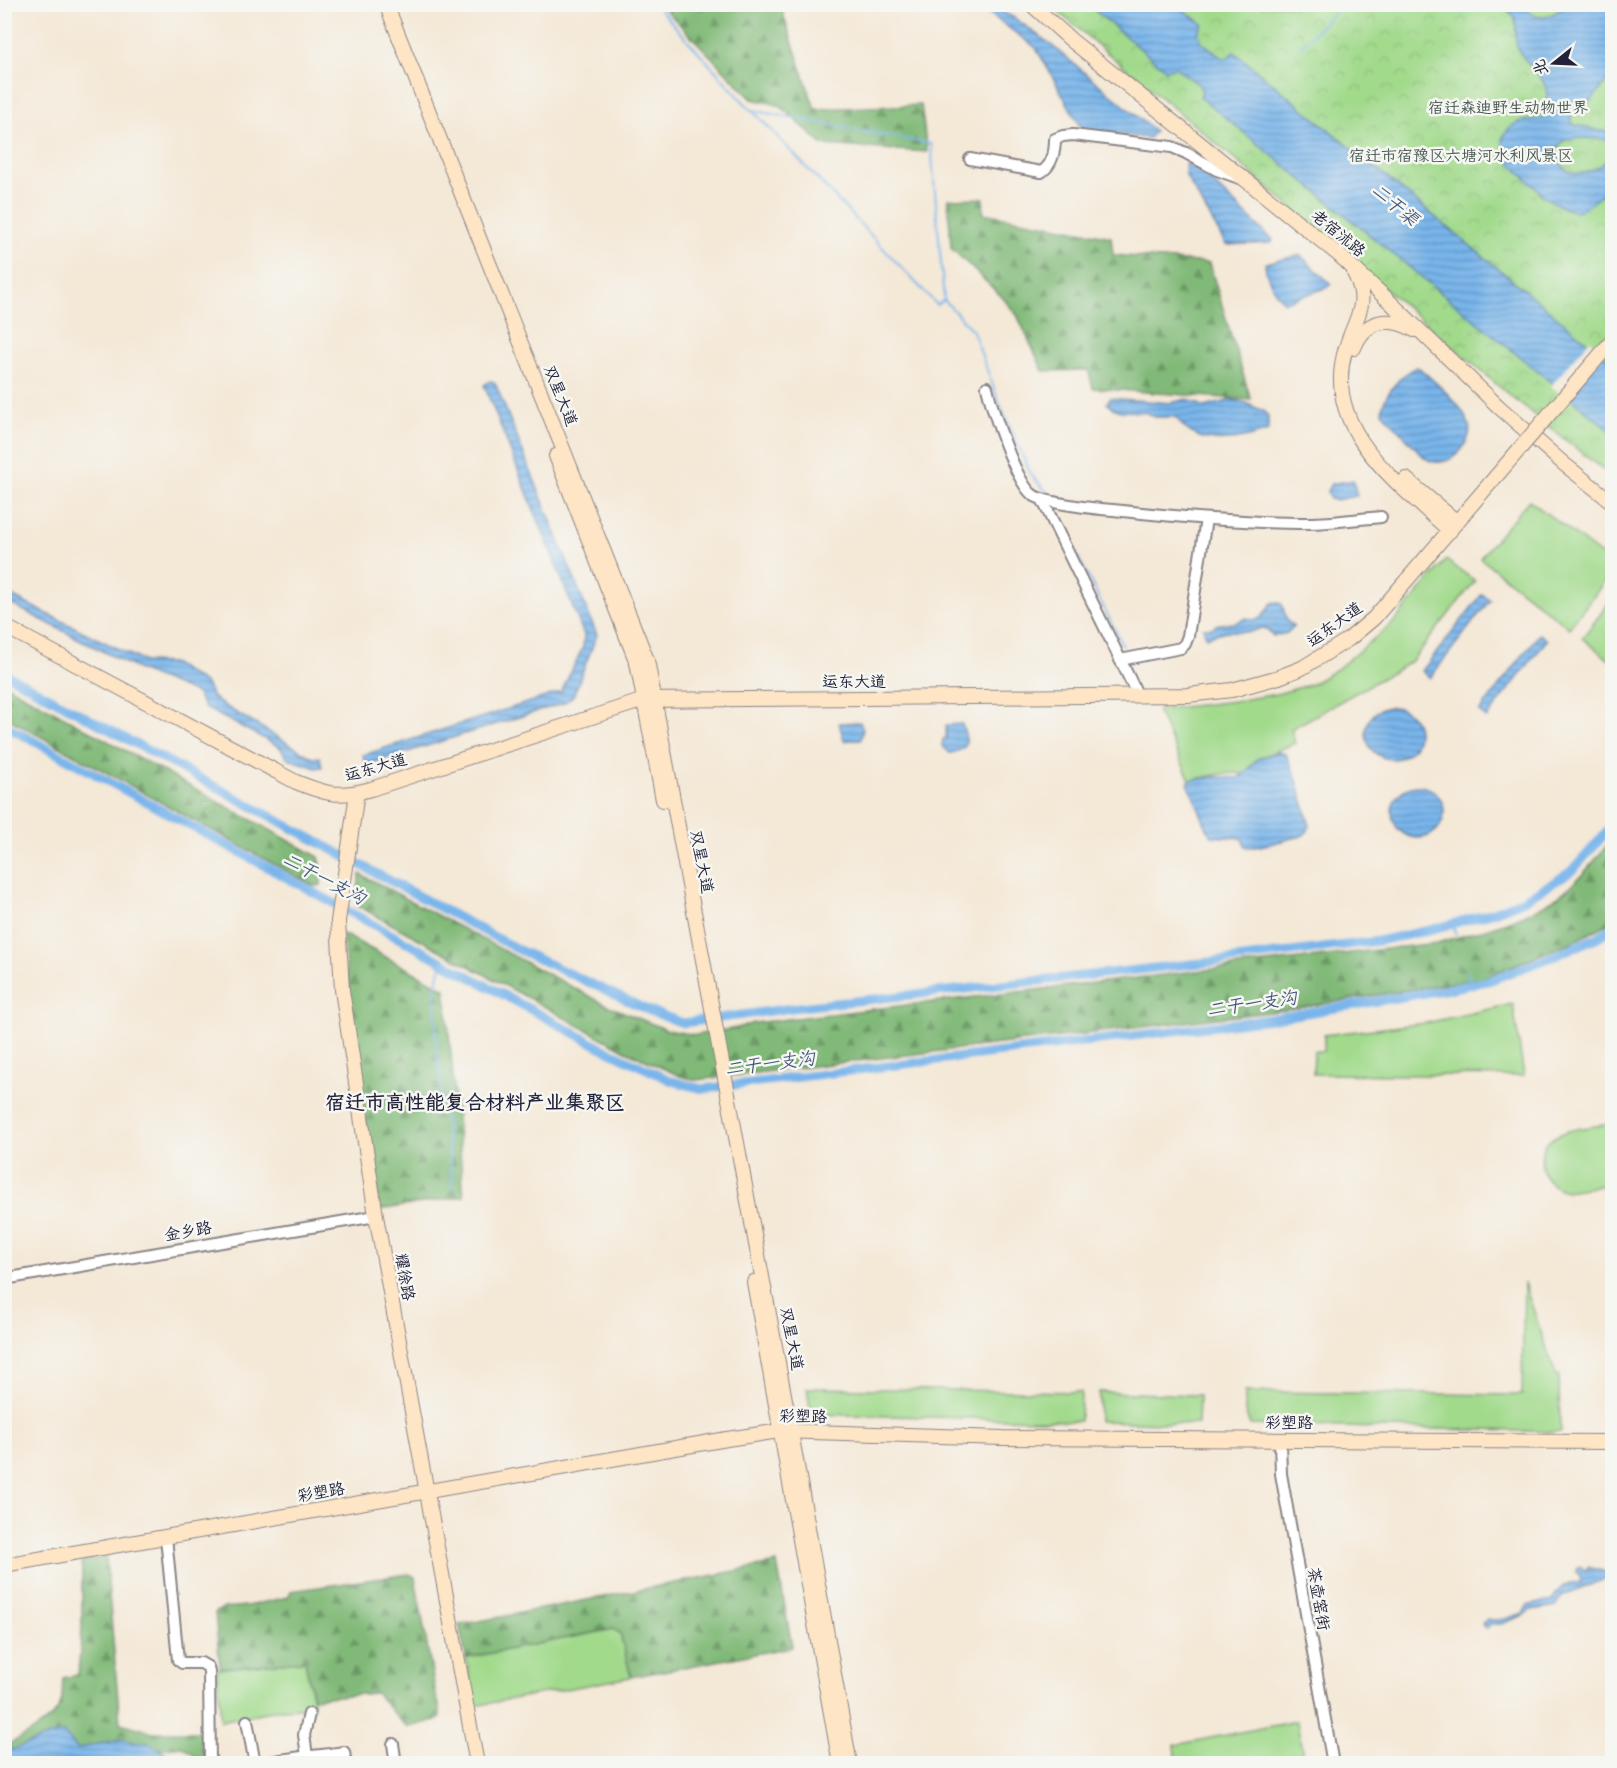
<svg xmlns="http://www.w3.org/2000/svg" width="1617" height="1768" font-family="'Balsamiq Sans','LXGW WenKai TC',sans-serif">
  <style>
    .green { fill: #a2da8c; stroke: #627e64; stroke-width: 1.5 }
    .forest { fill: url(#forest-firs); stroke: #526e5a; stroke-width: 1.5 }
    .park { fill: url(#park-crowns); stroke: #627e64; stroke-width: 1.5 }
    .water { fill: url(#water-rules); stroke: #4e6c93; stroke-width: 1.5; fill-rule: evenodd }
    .pier { fill: #f4e8d6 }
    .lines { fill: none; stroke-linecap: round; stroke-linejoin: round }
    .stream { stroke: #79b5eb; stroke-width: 2 }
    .canal { stroke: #79b5eb; stroke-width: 9 }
    .street-casing { stroke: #8b8588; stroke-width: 14 }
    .secondary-casing { stroke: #8b8588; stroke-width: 16 }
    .street { stroke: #fff; stroke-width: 10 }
    .secondary { stroke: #fde5c5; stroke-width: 14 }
    .secondary-bridge-casing { stroke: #8b8588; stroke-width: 16; stroke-linecap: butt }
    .secondary-bridge { stroke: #fde5c5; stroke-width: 14 }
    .labels { text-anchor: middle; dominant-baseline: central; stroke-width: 5; stroke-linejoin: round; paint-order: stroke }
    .park-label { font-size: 16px; fill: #485953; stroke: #f6f6f2 }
    .street-label { font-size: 16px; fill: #22223b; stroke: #f6f6f2 }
    .water-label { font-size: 18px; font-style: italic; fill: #405579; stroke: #f6f6f2 }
    .quarter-label { font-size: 20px; font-weight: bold; fill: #22223b; stroke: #f6f6f2 }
  </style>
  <defs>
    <pattern id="forest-firs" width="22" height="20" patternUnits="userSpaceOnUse" patternTransform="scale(1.5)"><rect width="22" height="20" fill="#81ba78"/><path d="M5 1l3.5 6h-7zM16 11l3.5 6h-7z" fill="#699764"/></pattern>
    <pattern id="park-crowns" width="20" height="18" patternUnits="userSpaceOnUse" patternTransform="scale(1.5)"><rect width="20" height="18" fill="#a2da8c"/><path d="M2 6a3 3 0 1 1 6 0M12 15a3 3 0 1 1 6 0" fill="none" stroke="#8bbb7a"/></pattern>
    <pattern id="water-rules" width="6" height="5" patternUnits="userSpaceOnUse" patternTransform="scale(1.5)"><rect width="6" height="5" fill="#79b5eb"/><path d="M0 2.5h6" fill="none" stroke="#6393c0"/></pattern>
  </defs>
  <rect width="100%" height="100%" fill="#f6f6f2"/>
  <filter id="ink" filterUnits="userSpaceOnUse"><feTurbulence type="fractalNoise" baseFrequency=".0167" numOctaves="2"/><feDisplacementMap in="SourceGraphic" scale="12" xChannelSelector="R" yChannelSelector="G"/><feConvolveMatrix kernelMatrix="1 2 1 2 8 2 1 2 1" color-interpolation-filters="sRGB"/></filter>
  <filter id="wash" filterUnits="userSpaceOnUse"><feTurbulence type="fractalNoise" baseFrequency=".008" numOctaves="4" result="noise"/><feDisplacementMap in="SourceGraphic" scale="24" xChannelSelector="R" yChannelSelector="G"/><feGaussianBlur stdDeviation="1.35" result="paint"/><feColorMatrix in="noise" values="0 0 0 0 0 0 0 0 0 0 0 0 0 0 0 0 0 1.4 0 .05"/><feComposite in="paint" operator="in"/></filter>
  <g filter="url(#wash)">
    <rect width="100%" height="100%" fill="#f4e8d6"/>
    <g class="green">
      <polygon points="1529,500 1612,563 1612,572 1569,628 1480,558"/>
      <path d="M1446,560L1475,581L1411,662L1291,729L1295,743L1257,759L1244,774C1226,771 1208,777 1190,780L1157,710L1235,701L1277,694L1312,684L1337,669L1393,623Z"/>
      <polygon points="1612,599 1612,662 1582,638"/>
      <polygon points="1513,1004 1524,1076 1313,1074 1314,1051 1324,1051 1324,1035 1426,1023"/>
      <path d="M1612,1124V1184L1566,1191C1557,1189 1545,1181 1543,1171C1531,1128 1585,1128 1612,1124Z"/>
      <polygon points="1524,1283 1556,1375 1559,1375 1560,1432 1250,1425 1245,1411 1245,1392 1522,1395"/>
      <polygon points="807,1388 1081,1392 1080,1421 811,1414"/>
      <polygon points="1099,1392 1199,1395 1198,1424 1099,1421"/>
      <polygon points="614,1629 620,1633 631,1677 475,1706 466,1658"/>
      <polygon points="305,1660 314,1707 281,1709 221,1721 217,1669"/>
      <polygon points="1297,1721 1304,1763 1177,1763 1175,1745"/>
    </g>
    <g class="forest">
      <polygon points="661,5 801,5 781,8 815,109 921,105 927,152 823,145 779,105 752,99"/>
      <polygon points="984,198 983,213 1111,237 1113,255 1209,263 1251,400 1093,388 1088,370 1043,371 1017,315 1001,296 951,248 948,199"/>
      <polygon points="4,684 319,857 321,864 321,885 314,886 5,717"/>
      <path d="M1612,839V922L1572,942L1482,978L1285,1010L696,1080L680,1076L626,1051L356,905L360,874L604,1004L667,1030L696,1035L737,1028L754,1023L1437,943C1485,929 1540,917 1576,881C1589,868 1601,853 1612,839Z"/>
      <polygon points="343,934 445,989 464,1196 380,1210 353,1046"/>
      <path d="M106,1557L120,1723L153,1732H205L207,1763H197L193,1754L182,1746L158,1749L148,1742H132L121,1739L77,1749L70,1741L5,1752L4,1745C20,1740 58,1719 61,1702C63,1694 62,1685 63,1678L78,1675L82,1628V1561Z"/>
      <polygon points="777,1563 792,1647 631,1677 620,1633 613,1629 466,1658 459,1625"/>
      <path d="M409,1574L415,1577L436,1696L440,1708V1719L409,1727C394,1719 388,1704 375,1693L313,1698L305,1661L220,1668L215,1612L224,1608L247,1606L288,1597L291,1591Z"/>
    </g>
    <polygon class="park" points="1050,5 1612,5 1612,477 1509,395 1230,155"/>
    <g class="water">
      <polygon points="978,5 987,5 1013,17 1049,43 1155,131 1149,138 1083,131 1036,48"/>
      <polygon points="1088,5 1176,5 1203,24 1198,33 1202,42 1224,59 1228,57 1234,52 1612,362 1612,432 1200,97 1202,90 1199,85 1175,67 1166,70"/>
      <path d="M1499,5H1521L1535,16L1543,17L1553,14L1567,5H1612V74L1592,100L1570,111L1572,123L1575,125L1612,133V187L1582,210L1573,211L1564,208L1546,198L1506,159L1502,139L1509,128L1518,122L1542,118L1545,116C1550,84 1546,84 1526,61C1524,57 1519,53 1518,49C1510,30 1526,17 1499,5ZM1576,138L1606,139L1612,147C1612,168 1567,187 1560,160C1558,156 1559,150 1559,146L1564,140Z"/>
      <polygon points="1192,163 1273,240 1271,243 1226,245 1186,176 1185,164"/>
      <path d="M1300,255L1331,284L1326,288L1285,302C1275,295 1265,275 1265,263Z"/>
      <path d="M1417,367L1421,369C1437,385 1463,404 1469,425C1474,446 1444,474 1424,457L1382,412C1382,396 1402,373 1417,367Z"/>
      <polygon points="490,381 494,382 496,385 597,635 573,696 564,703 366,765 363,755 561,692 583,647 584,635 484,385"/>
      <path d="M1110,398L1170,403L1187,399L1205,407L1232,400L1243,402L1263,411L1268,416V431C1243,440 1206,448 1185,428C1181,425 1179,420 1175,417H1155L1144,412L1120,411L1113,408L1107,403Z"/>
      <polygon points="1353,480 1357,496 1335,500 1330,499 1327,491 1331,484"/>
      <polygon points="5,593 145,662 172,663 206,684 212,696 218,702 313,758 320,757 322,767 316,768 288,759 280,747 205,708 196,693 141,671 5,601"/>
      <polygon points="1482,594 1490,600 1430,678 1422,671"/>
      <polygon points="1276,602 1282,604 1287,621 1294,626 1287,633 1273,636 1267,629 1262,628 1250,632 1226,631 1206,637 1203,628 1212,628 1218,624 1235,623 1247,618 1253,620 1261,618 1272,603"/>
      <polygon points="1539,634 1547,640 1487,718 1479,712"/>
      <circle cx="1392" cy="733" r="26"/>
      <polygon points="860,722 863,730 861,739 844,741 839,723"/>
      <path d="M962,724C967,740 972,750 950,753L942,746L943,739H946V725Z"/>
      <polygon points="1278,752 1286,754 1297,780 1310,826 1307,832 1302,836 1256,847 1246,847 1241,838 1212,836 1208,831 1190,788 1188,783 1190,780 1214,777 1238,778 1249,769 1257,759"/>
      <circle cx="1418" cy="812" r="26"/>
      <path d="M1581,1566L1583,1570H1588V1567L1606,1572L1609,1576H1612V1579C1592,1580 1582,1592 1563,1595L1557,1606L1531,1610L1525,1615L1501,1624H1492L1487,1628L1484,1627L1482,1624L1487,1619C1500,1622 1511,1617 1523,1613L1527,1606L1552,1600L1563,1585L1581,1582L1580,1576L1576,1571L1577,1567Z"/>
      <polygon points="64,1733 77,1749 121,1739 132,1742 148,1742 172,1757 174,1763 5,1763 5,1752 55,1734"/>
    </g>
    <polygon class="pier" points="1590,340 1605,352 1566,398 1551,386"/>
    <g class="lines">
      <g class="stream">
        <polyline points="655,4 751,110 931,144 944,300 973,331 998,400 1031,475 1048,493"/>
        <path d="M1440,4C1453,11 1465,19 1477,4"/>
        <polyline points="1300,47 1343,4"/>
        <polyline points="753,111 937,305 944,300"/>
        <polyline points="1053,505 1067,535"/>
        <polyline points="1073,547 1123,646"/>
        <polyline points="1452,925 1456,934"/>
        <polyline points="442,961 435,991 436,1043 453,1188"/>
        <polyline points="1468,971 1470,984"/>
      </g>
      <g class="canal">
        <polyline points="4,673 517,949 650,1011 683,1023 800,1007 1228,960 1378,941 1430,930 1491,913 1519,902 1551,884 1573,870 1612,826"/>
        <polyline points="4,725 600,1047 672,1081 702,1089 1270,1019 1449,989 1491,980 1556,955 1598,937 1612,928"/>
      </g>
    </g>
  </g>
  <g filter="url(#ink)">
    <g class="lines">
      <g class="street-casing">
        <g id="street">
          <path d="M970,159L1041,172C1052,166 1055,151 1055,139L1063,136L1073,135L1172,147L1186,153L1217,170L1239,178"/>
          <path d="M987,387C992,409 1016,483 1033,495C1044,503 1097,509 1113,510C1178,517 1243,523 1308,523C1332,523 1357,519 1381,517"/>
          <polyline points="1042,499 1138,696"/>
          <polyline points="1120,660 1181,648 1185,644 1188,636 1206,519"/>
          <polyline points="4,1279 376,1216"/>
          <polyline points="1280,1440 1281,1474 1333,1764"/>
          <polyline points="166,1537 178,1660 182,1663 201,1663 208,1667 209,1672 210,1764"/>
          <polyline points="247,1721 255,1764"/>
          <polyline points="393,1744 396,1764"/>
          <polyline points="308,1763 304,1735 309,1714"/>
          <path d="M263,1764C290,1756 316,1757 344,1752L346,1764"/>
        </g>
      </g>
      <g class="secondary-casing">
        <g id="secondary">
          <polyline points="386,4 647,660 791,1432 850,1764"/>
          <polyline points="1031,4 1071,40 1339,255 1388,300 1499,407 1564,464 1612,502"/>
          <path d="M1354,273C1372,305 1353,320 1345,351C1322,430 1400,485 1450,531"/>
          <path d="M1354,348C1365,319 1389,316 1414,330"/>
          <polyline points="556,456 637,663 663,800"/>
          <polyline points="1406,479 1457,522"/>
          <path d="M4,626L296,782C326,794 338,798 371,789L644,700L1188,695L1232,690L1279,677L1302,668L1349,639L1374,618L1498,474"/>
          <polyline points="357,793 338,921 342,990 376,1216 477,1764"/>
          <polyline points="754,1282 840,1764"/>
          <polyline points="4,1565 727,1439 780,1431 1003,1438 1612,1442"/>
        </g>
      </g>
      <use href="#street" class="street"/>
      <use href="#secondary" class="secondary"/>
      <g class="secondary-bridge-casing">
        <polyline id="secondary-bridge" points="1498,474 1612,341"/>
      </g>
      <use href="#secondary-bridge" class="secondary-bridge"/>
    </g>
  </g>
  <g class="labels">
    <g class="park-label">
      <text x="1508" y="108">宿迁森迪野生动物世界</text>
      <text x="1461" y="156">宿迁市宿豫区六塘河水利风景区</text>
    </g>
    <g class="street-label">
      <text transform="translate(1338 234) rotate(39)">老宿沭路</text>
      <text transform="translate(560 396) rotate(68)">双星大道</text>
      <text transform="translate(1335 625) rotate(-36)">运东大道</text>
      <text x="854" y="682">运东大道</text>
      <text transform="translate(376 768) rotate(-16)">运东大道</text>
      <text transform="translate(701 862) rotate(79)">双星大道</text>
      <text transform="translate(188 1232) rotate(-10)">金乡路</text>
      <text transform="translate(404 1277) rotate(80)">耀徐路</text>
      <text transform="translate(791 1339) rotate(79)">双星大道</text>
      <text transform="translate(803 1417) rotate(1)">彩塑路</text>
      <text x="1289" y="1423">彩塑路</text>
      <text transform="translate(321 1493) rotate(-10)">彩塑路</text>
      <text transform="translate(1318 1599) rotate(80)">茶壶窑街</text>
    </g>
    <g class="water-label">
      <text transform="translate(1395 205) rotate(40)">二干渠</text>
      <text transform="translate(324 879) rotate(28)">二干一支沟</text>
      <text transform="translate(1252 1004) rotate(-8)">二干一支沟</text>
      <text transform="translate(770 1064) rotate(-7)">二干一支沟</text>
    </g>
    <g class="quarter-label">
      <text x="475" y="1103">宿迁市高性能复合材料产业集聚区</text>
    </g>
  </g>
  <rect width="1617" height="1768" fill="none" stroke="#f6f6f2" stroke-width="24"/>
  <g transform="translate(1554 63) rotate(252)" stroke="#f6f6f2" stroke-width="4.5" paint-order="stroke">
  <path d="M0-4.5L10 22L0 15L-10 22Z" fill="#22223b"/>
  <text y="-9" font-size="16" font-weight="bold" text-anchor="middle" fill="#22223b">北</text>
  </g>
</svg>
